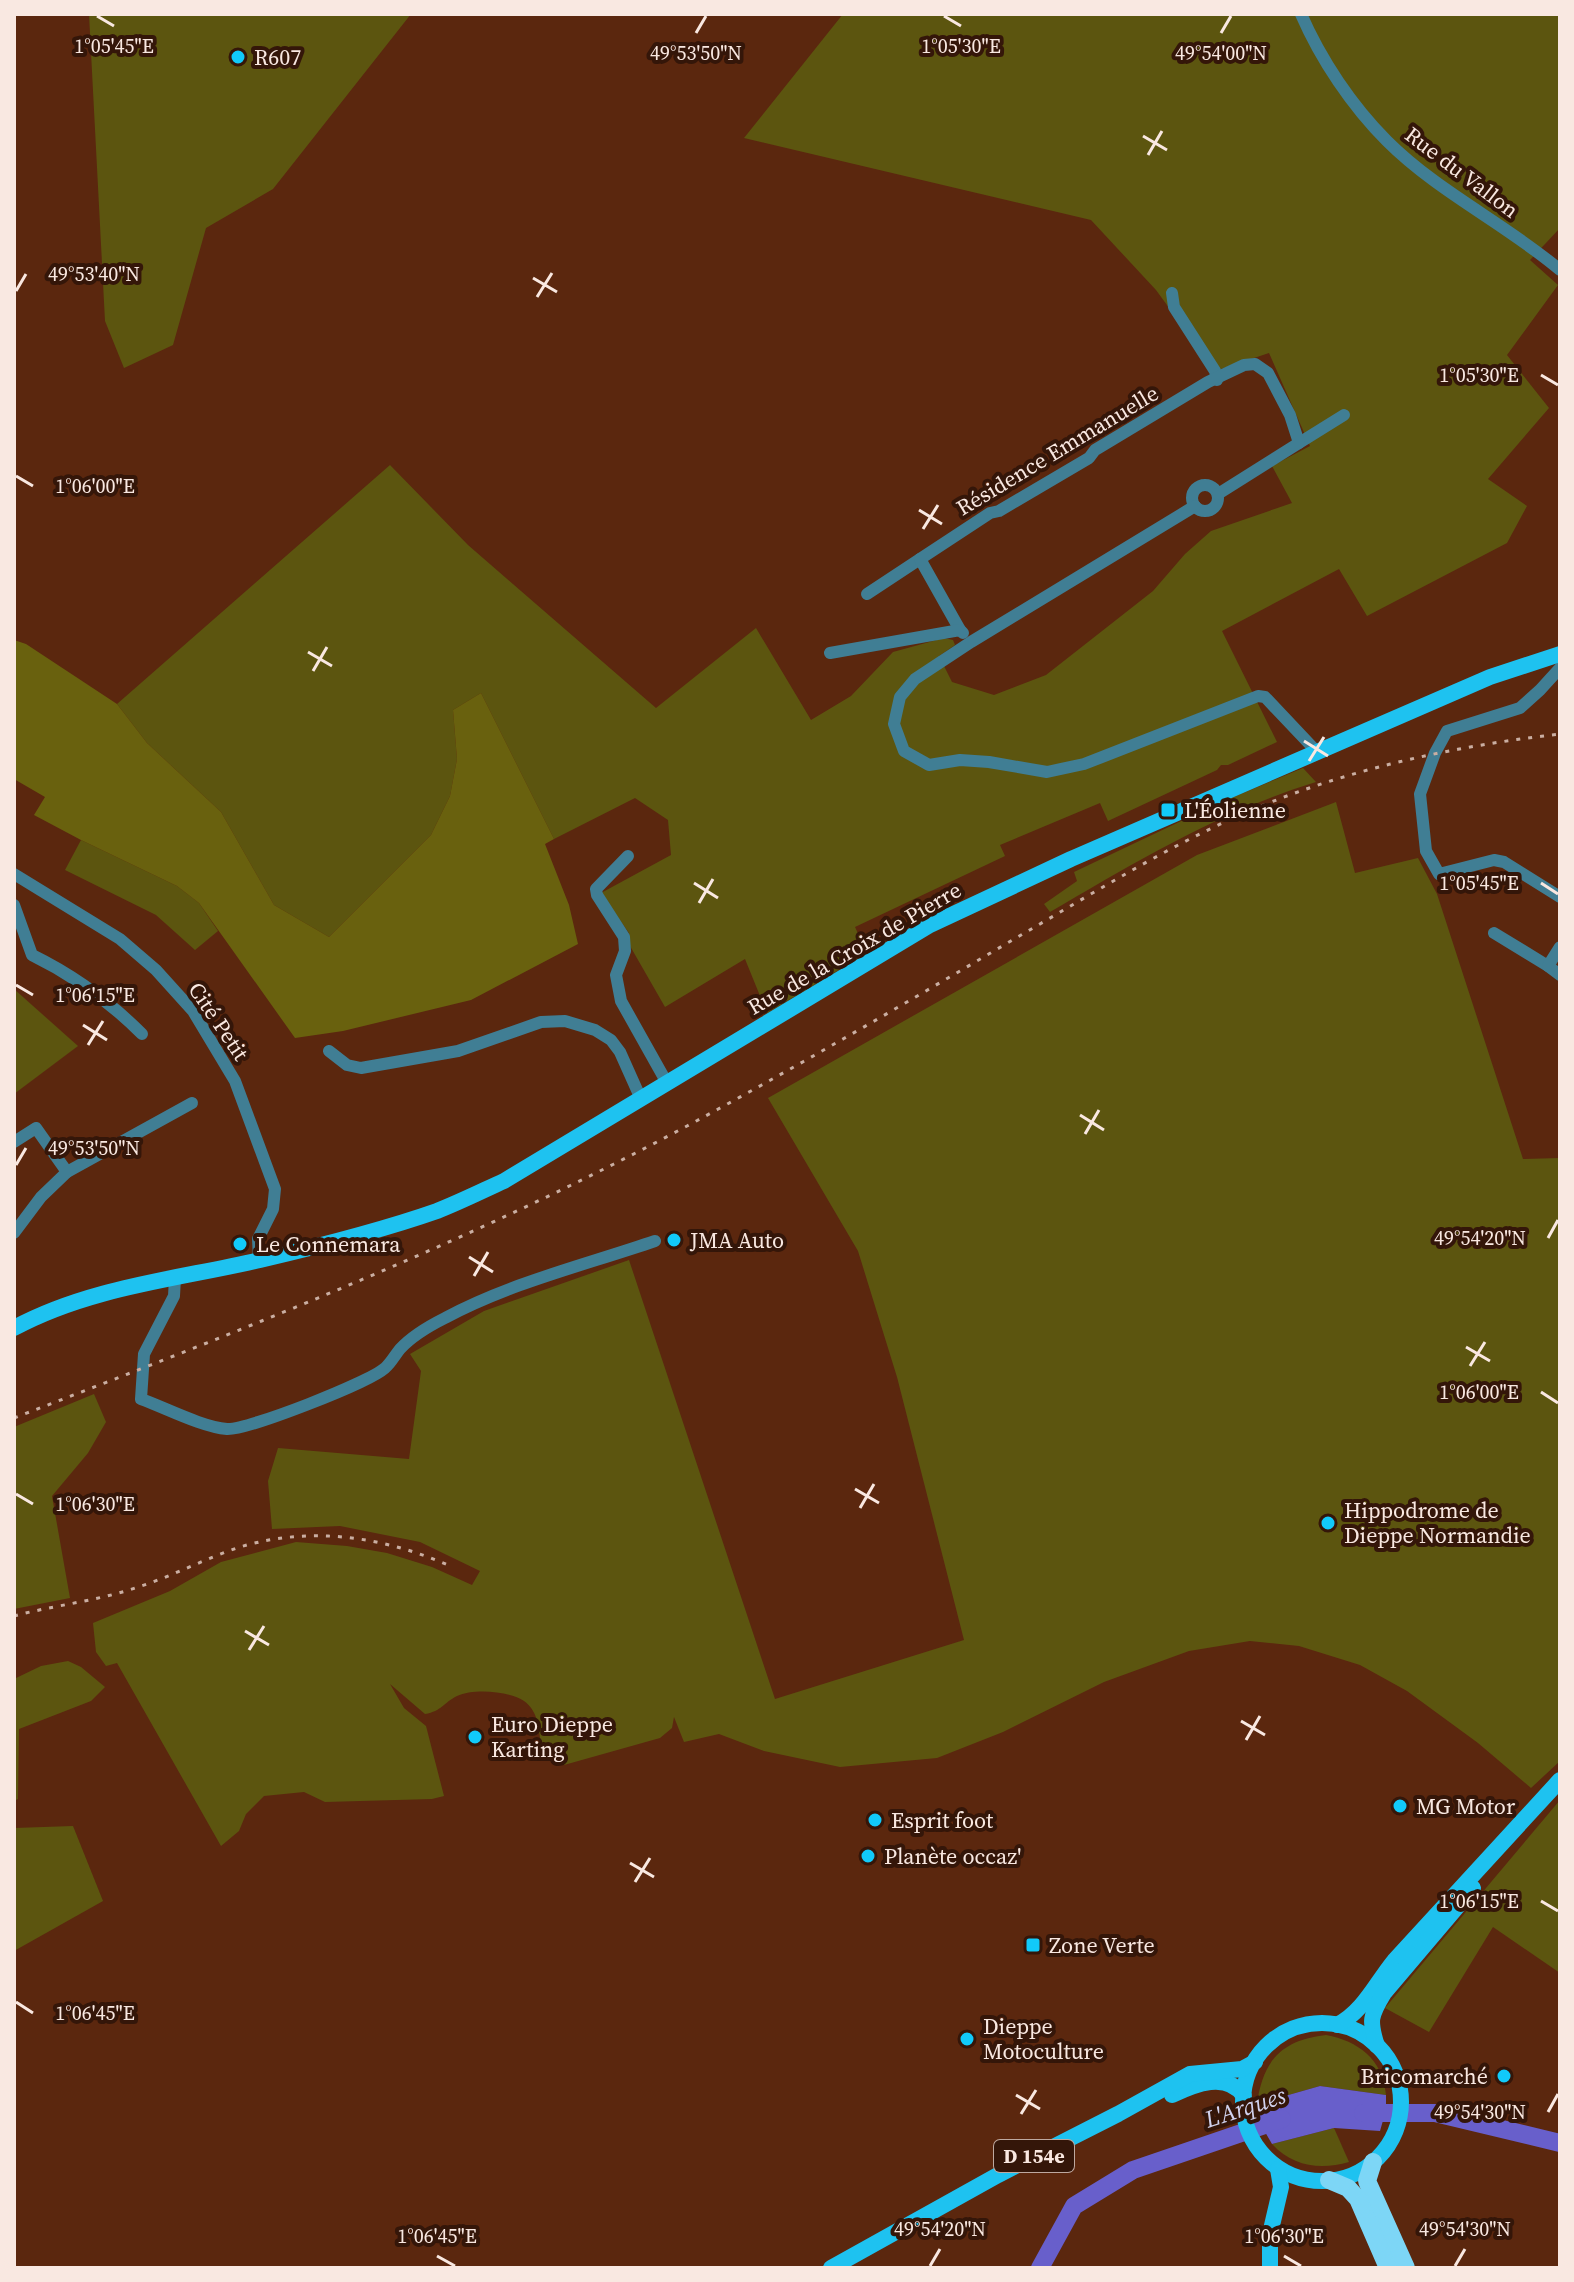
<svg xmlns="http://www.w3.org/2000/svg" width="1574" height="2282" font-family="'Source Serif 4',serif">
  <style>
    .green { fill: #5c550f }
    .forest { fill: #69610e }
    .water { fill: #685fcb }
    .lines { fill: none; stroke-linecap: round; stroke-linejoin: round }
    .river { stroke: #685fcb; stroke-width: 18 }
    .minor { stroke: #407e94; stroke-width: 12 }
    .major { stroke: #1ec2f0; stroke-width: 16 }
    .highway { stroke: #7dd6f6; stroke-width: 18 }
    .rail { stroke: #caaea2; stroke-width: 3; stroke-dasharray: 4 8; stroke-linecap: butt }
    .ticks { fill: none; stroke: #f9e8e1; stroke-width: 3 }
    .poi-dot { fill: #11cafa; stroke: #341609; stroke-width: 3 }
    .labels { text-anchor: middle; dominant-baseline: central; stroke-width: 8; stroke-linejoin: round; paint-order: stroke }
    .shield { fill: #341609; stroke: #bea9a0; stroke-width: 2 }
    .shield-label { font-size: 20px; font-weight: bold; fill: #f9e8e1 }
    .poi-label { font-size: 22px; fill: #f9e8e1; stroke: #341609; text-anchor: start }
    .street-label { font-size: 22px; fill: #f9e8e1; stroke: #341609 }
    .water-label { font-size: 24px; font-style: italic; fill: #d1d2ee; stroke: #341609 }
    .ticks-label { font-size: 20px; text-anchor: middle; fill: #f9e8e1; stroke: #341609; stroke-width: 8; stroke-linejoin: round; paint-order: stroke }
  </style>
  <rect width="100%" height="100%" fill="#5b270e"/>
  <g class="green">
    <polygon points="89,14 411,14 273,189 206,228 173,345 124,368 105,321"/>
    <polygon points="843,14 1560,14 1560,228 1530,260 1558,285 1507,355 1549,408 1488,479 1527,506 1507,543 1367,616 1339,569 1222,631 1277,742 1228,765 1221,765 1217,770 1108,821 1100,803 1000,845 1005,856 855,927 867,953 767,1013 745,959 665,1007 630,946 629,933 601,893 671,855 668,820 635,798 554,839 481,693 453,710 457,759 450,796 431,835 329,937 274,905 221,812 147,743 117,704 390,465 468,545 656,708 756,628 811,720 851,696 893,652 944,638 953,640 955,645 939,656 952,682 994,695 1046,675 1153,591 1185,554 1211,531 1292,503 1272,466 1310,446 1269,353 1215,371 1156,290 1091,220 744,138"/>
    <path d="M1303,768L1316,782C1221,811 1135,862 1050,912L1044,904L1077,881L1074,872L1217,804Z"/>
    <path d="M1336,802L1355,873L1418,858L1437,894L1523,1159L1560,1158V1761L1531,1788L1478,1743L1407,1691L1360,1665L1299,1646L1250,1641L1189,1651L1104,1682L1003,1732L937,1758L840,1767L764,1751L719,1734L684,1742L674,1717L672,1728L660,1738L564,1765C527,1755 550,1720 524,1701C509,1691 474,1688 457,1696C443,1703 442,1711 425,1714L390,1684L404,1708L426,1726L444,1796L432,1799L325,1802L304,1792L264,1796L246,1814L239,1831L221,1846L117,1663L106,1666L96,1652L93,1623L170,1591L221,1562L296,1542L347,1546L387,1553L432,1567L472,1585L480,1571L420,1542L340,1526L272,1529L268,1481L278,1448L409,1459L421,1371L410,1354L484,1311L629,1260L775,1699L964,1640L897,1377L858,1251L768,1098L1197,855Z"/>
    <polygon points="81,840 177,886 199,903 218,931 195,950 156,915 65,870"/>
    <polygon points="14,989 78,1046 14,1094"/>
    <polygon points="94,1394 106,1422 88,1453 52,1496 70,1598 14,1609 14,1427"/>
    <polygon points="68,1661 81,1667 105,1687 91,1701 19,1729 18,1799 14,1801 14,1679 41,1666"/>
    <polygon points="1560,1800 1560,1973 1493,1927 1429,2032 1385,2008"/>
    <polygon points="73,1826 103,1901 14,1951 14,1828"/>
    <path d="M1326,2035C1358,2041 1383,2059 1386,2095L1320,2086L1257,2104C1263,2060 1282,2040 1326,2035Z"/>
    <path d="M1334,2128L1349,2162C1321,2170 1293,2167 1272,2144Z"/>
  </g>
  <polygon class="forest" points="14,640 26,644 117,704 147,743 221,812 274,905 329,937 431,835 450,796 457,759 453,710 481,693 554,839 545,844 569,905 578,944 471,1000 343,1031 295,1038 199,903 177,886 81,840 34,815 45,797 14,779"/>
  <polygon class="water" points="1320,2086 1386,2095 1386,2110 1380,2131 1334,2128 1272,2144 1261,2125 1257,2104"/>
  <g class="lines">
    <g class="river">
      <polyline points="1363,2113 1435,2113 1560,2143"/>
      <polyline points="1040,2268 1074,2206 1133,2170 1282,2119"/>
    </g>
    <g class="minor">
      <path d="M1301,14C1321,60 1352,106 1387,141C1438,192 1506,224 1560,270"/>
      <polyline points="1172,293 1174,307 1215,371 1217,380"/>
      <polyline points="1299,443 1344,415"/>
      <circle cx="1205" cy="498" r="13"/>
      <polyline points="1195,506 971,642 915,679 900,697 894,724 904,751 929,765 960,760 989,762 1047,772 1084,764 1258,696 1265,697 1318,753"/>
      <polyline points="867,594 920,559"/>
      <polyline points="960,630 920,559 990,513 999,511 1089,458 1095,450 1208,382 1244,365 1255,364 1268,373 1290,415 1299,443 1218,494"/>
      <polyline points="830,653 960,630 963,633"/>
      <polyline points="1560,668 1540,690 1520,708 1447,731 1435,753 1420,794 1426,851 1439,874 1494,860 1504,862 1560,897"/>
      <polyline points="628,856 596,889 597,895 624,937 625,951 616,975 621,1001 667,1083"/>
      <polyline points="14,874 120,939 156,970 193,1011 235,1081 275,1189 273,1209 258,1239 259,1260"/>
      <path d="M14,905L32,955C75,976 109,1001 142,1034"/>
      <polyline points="1494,933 1548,966"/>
      <polyline points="1560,947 1548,966 1560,975"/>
      <polyline points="329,1051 347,1065 361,1068 458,1051 541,1022 565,1021 595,1030 611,1040 620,1052 641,1099"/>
      <polyline points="14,1142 36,1128 67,1172"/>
      <polyline points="14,1233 41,1197 67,1172 192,1103"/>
      <path d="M175,1278L174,1296L144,1354L141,1399C166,1408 202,1427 227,1429C248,1430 368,1383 385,1368C391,1363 395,1355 400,1349C412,1336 429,1326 445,1318C510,1283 585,1265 655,1241"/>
    </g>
    <g class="major">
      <path d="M14,1328C90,1287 178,1279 260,1260C320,1246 380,1231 437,1211C460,1202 482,1191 504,1181L930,925L1071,859L1490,677L1560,654"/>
      <circle cx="1322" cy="2102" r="79"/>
      <path d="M1337,2025C1363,2012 1376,1983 1394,1961L1560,1780"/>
      <path d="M1377,2046C1369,2021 1370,2016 1384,1993L1473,1888"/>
      <path d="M1172,2095C1195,2084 1227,2071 1244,2096"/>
      <polyline points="831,2268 998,2175 1118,2114 1190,2074 1242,2069 1255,2062"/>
      <polyline points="1270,2268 1270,2234 1281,2187 1278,2169"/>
    </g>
    <g class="highway">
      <polyline points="1373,2162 1367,2181 1406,2268"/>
      <polyline points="1329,2180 1348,2188 1358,2199 1388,2268"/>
    </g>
    <g class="rail">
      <path d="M14,1418C242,1330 471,1242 687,1126C800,1065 911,1000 1021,935C1097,891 1173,843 1254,809C1352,768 1455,746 1560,734"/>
      <path d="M14,1616C55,1605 98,1601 138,1587C173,1576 206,1558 240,1547C310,1526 381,1536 448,1565"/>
    </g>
  </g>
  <path class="ticks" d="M97,16L114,26M944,16L961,26M696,33L706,16M1221,33L1231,16M1143,136L1167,150M1148,155L1162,131M533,278L557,292M16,291L26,274M537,297L552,273M1541,375L1558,385M16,476L33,486M919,510L942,524M923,529L938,505M308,652L332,666M313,671L327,647M1304,741L1328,756M1309,761L1324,737M694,883L718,898M1541,883L1558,894M699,903L713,879M16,985L33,995M83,1025L107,1040M88,1045L103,1021M1080,1115L1104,1130M1085,1134L1099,1110M16,1165L26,1148M1548,1238L1558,1220M469,1257L493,1272M474,1276L488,1252M1466,1347L1490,1361M1470,1366L1485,1342M1541,1392L1558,1403M855,1489L879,1503M16,1494L33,1504M860,1508L874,1484M245,1631L269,1645M249,1650L264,1626M1241,1721L1265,1735M1246,1740L1260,1716M630,1863L654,1877M635,1882L650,1858M1541,1901L1558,1911M16,2002L33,2013M1016,2095L1040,2109M1548,2112L1558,2094M1021,2114L1036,2090M437,2256L455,2266M1284,2256L1301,2266M930,2266L940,2249M1455,2266L1465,2249"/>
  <g class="poi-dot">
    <circle cx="238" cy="57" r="8"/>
    <rect x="1160" y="802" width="16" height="16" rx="4"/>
    <circle cx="674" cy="1240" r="8"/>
    <circle cx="240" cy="1244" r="8"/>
    <circle cx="1328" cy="1523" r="8"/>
    <circle cx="475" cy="1737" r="8"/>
    <circle cx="1400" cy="1806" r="8"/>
    <circle cx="875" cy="1820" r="8"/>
    <circle cx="868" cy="1856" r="8"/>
    <rect x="1025" y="1937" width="16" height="16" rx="4"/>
    <circle cx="967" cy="2039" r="8"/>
    <circle cx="1504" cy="2076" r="8"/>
  </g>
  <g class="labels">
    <rect class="shield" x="994" y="2140" width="80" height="32" rx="6"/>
    <g class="shield-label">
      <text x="1034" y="2156">D 154e</text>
    </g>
    <g class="poi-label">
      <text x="254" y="57">R607</text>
      <text x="1184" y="810">L'Éolienne</text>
      <text x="690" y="1240">JMA Auto</text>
      <text x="256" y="1244">Le Connemara</text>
      <text x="1344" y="1510">Hippodrome de<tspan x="1344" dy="25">Dieppe Normandie</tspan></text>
      <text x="491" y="1724">Euro Dieppe<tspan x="491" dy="25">Karting</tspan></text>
      <text x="1416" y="1806">MG Motor</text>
      <text x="891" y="1820">Esprit foot</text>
      <text x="884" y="1856">Planète occaz'</text>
      <text x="1049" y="1945">Zone Verte</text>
      <text x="983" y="2026">Dieppe<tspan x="983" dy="25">Motoculture</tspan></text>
      <text x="1488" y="2076" text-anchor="end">Bricomarché</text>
    </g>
    <g class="street-label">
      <text transform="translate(1462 172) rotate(37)">Rue du Vallon</text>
      <text transform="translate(1057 450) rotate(-31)">Résidence Emmanuelle</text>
      <text transform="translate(854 948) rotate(-30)">Rue de la Croix de Pierre</text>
      <text transform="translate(219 1021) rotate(56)">Cité Petit</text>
    </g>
    <g class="water-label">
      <text transform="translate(1245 2107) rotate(-18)">L'Arques</text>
    </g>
  </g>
  <g class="ticks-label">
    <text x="114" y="53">1°05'45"E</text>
    <text x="961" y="53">1°05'30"E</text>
    <text x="696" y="60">49°53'50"N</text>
    <text x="1221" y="60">49°54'00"N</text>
    <text x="94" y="281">49°53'40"N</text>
    <text x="1479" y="382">1°05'30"E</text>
    <text x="95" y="493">1°06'00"E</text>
    <text x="1479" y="890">1°05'45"E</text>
    <text x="95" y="1002">1°06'15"E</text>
    <text x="94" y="1155">49°53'50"N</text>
    <text x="1480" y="1245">49°54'20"N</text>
    <text x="1479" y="1399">1°06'00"E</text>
    <text x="95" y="1511">1°06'30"E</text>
    <text x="1479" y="1908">1°06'15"E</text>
    <text x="95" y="2020">1°06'45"E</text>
    <text x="1480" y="2119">49°54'30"N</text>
    <text x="940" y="2236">49°54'20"N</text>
    <text x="1465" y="2236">49°54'30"N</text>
    <text x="437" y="2243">1°06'45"E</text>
    <text x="1284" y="2243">1°06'30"E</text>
  </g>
  <rect width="1574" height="2282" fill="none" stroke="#f9e8e1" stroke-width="32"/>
</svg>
